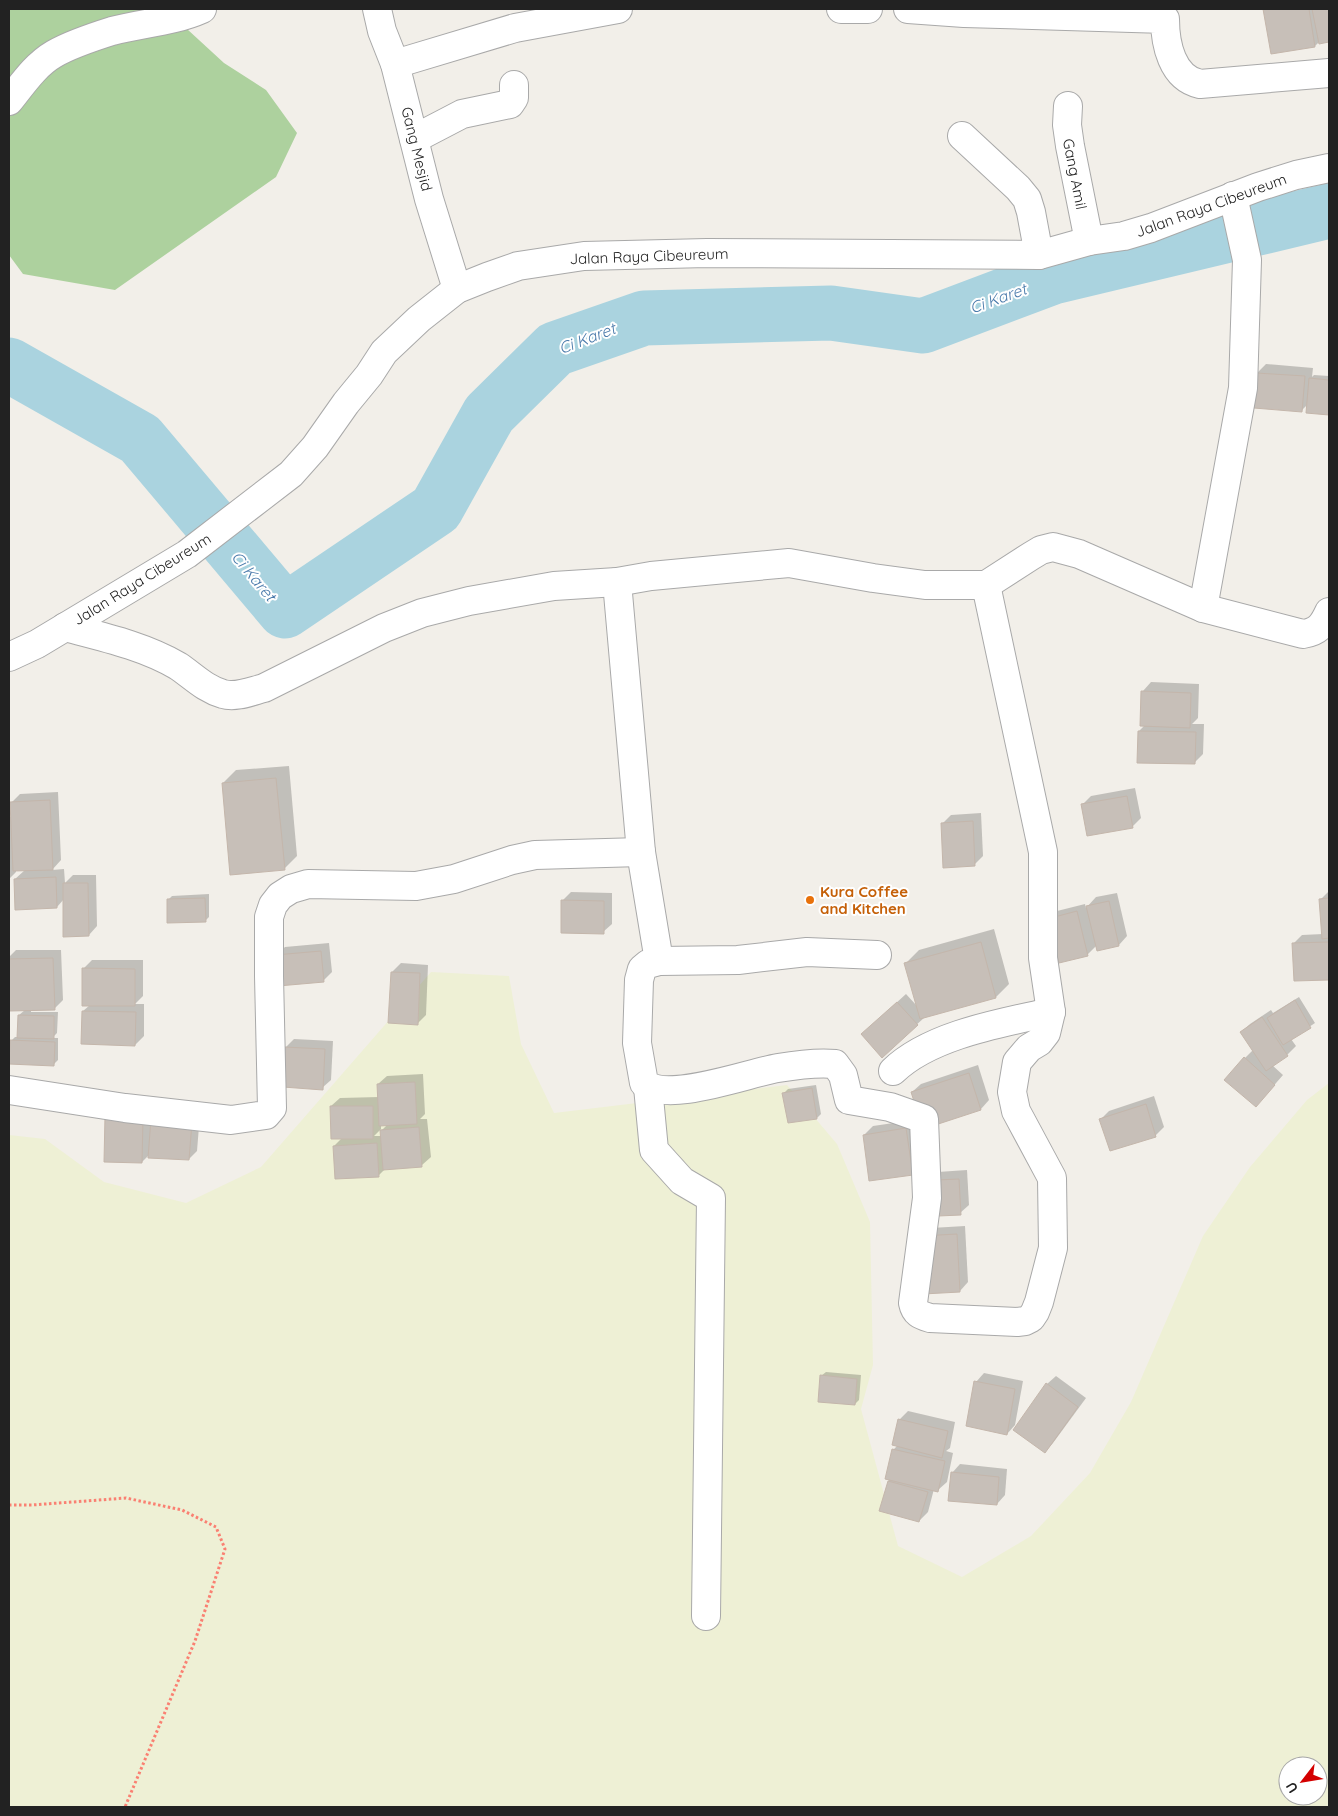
<svg xmlns="http://www.w3.org/2000/svg" width="1338" height="1816" font-family="Quicksand,sans-serif">
  <style>
    .farmland { fill: #eef0d5; fill-rule: evenodd }
    .forest { fill: #add19e }
    .shadow { fill: #0003; fill-rule: evenodd }
    .lines { fill: none; stroke-linecap: round; stroke-linejoin: round }
    .river { stroke: #aad3df; stroke-width: 55 }
    .building { fill: #c7bfb8; stroke: #c4b6ab }
    .minor-casing { stroke: #a9a9a9; stroke-width: 30 }
    .path { stroke: #fa8072; stroke-width: 3; stroke-dasharray: 2.5 2.5; stroke-linecap: butt }
    .minor { stroke: #fff; stroke-width: 28 }
    .food-dot { fill: #e8710a; stroke: #fff; stroke-width: 2 }
    .labels { text-anchor: middle; dominant-baseline: central; stroke-width: 4; stroke-linejoin: round; paint-order: stroke }
    .street-label { font-size: 15px; fill: #222; stroke: #fff }
    .food-label { font-size: 15px; font-weight: bold; fill: #c56008; stroke: #fff; text-anchor: start }
    .water-label { font-size: 16px; font-style: italic; fill: #4a7aab; stroke: #fff }
  </style>
  <rect width="100%" height="100%" fill="#f2efe9"/>
  <path class="farmland" d="M431,972L509,976L521,1044L554,1113L787,1085L837,1144L870,1222L873,1365L861,1409L898,1546L962,1577L1031,1536L1090,1473L1131,1402L1203,1236L1250,1167L1307,1100L1329,1083V1807H9V1135L45,1139L104,1182L186,1203L261,1167ZM1288,1766H1318V1796H1288Z"/>
  <polygon class="forest" points="9,9 180,9 187,29 224,63 266,90 297,133 276,177 115,290 23,274 9,255"/>
  <g class="shadow">
    <polygon points="1265,9 1329,9 1329,40 1320,42 1320,41 1315,46 1272,52"/>
    <polygon points="1266,364 1313,368 1312,377 1314,375 1329,376 1329,414 1307,412 1308,404 1302,410 1257,373"/>
    <polygon points="1151,682 1199,684 1198,718 1192,724 1204,724 1203,754 1194,763 1139,731 1145,725 1143,691"/>
    <polygon points="289,766 297,856 284,869 223,783 236,770"/>
    <polygon points="1135,788 1141,818 1132,827 1082,805 1091,796"/>
    <polygon points="58,792 61,860 52,870 64,869 65,883 73,875 96,875 97,926 89,935 64,899 57,907 15,879 25,870 16,870 16,872 9,879 9,817 12,817 11,803 20,794"/>
    <polygon points="981,813 983,856 974,865 943,823 951,815"/>
    <polygon points="1329,891 1329,979 1295,980 1294,943 1302,935 1323,934 1320,900"/>
    <polygon points="571,892 612,893 612,924 603,932 562,901"/>
    <polygon points="1117,893 1127,936 1119,945 1098,950 1097,945 1088,954 1059,962 1048,920 1057,911 1085,904 1086,908 1096,897"/>
    <polygon points="209,894 209,917 205,921 168,900 172,896"/>
    <polygon points="994,929 1009,984 996,997 925,1017 882,1056 872,1025 906,994 917,1006 906,963 919,950"/>
    <polygon points="329,943 332,972 323,981 276,955 285,947"/>
    <polygon points="16,950 61,950 63,1000 54,1009 31,1009 31,1012 58,1012 57,1033 52,1038 58,1038 58,1060 54,1064 11,1041 15,1037 19,1037 19,1015 25,1010 9,1010 9,957"/>
    <polygon points="92,960 143,960 143,996 135,1004 144,1004 144,1036 135,1045 83,1011 90,1005 83,969"/>
    <polygon points="401,963 428,965 426,1015 418,1023 392,972"/>
    <polygon points="1299,997 1315,1023 1291,1039 1296,1046 1287,1055 1272,1065 1283,1075 1264,1097 1245,1058 1253,1050 1241,1032 1250,1024 1271,1010 1273,1013"/>
    <polygon points="294,1039 333,1041 331,1080 322,1088 286,1047"/>
    <polygon points="978,1065 989,1100 981,1109 912,1092 921,1084"/>
    <path d="M423,1074L425,1114L420,1119H427L431,1157L422,1165L386,1168L379,1175L334,1146L342,1138L331,1106L340,1098L379,1097L378,1084L387,1076ZM388,1124L381,1131L382,1136H374L381,1129V1131V1125Z"/>
    <polygon points="816,1085 821,1114 817,1118 784,1093 788,1089"/>
    <polygon points="1154,1096 1164,1127 1155,1136 1101,1119 1109,1111"/>
    <polygon points="200,1114 197,1151 189,1159 150,1154 142,1162 106,1117"/>
    <polygon points="914,1120 912,1174 864,1135 873,1126"/>
    <polygon points="967,1170 969,1205 960,1213 923,1173"/>
    <polygon points="965,1226 968,1282 960,1291 931,1228"/>
    <polygon points="826,1372 861,1375 859,1400 855,1404 821,1376"/>
    <polygon points="984,1373 1023,1381 1015,1425 1007,1434 976,1382"/>
    <polygon points="1056,1376 1086,1398 1053,1443 1045,1452 1047,1384"/>
    <polygon points="908,1411 955,1422 950,1448 946,1451 953,1453 947,1482 938,1490 934,1489 928,1512 919,1521 881,1510 889,1479 893,1450 898,1445 899,1420"/>
    <polygon points="960,1464 1007,1469 1005,1495 997,1504 952,1473"/>
  </g>
  <g class="lines">
    <polyline class="river" points="9,365 140,439 285,611 436,509 489,414 555,349 644,318 831,313 923,326 1053,277 1329,211"/>
  </g>
  <g class="building">
    <polygon points="1263,9 1309,9 1315,47 1271,54"/>
    <polygon points="1312,9 1329,9 1329,42 1319,44"/>
    <polygon points="1256,373 1305,376 1302,412 1254,408"/>
    <polygon points="1309,378 1329,380 1329,415 1306,413"/>
    <polygon points="1141,691 1191,693 1190,728 1140,726"/>
    <polygon points="1138,731 1196,732 1195,764 1137,763"/>
    <polygon points="276,778 285,870 230,875 222,783"/>
    <polygon points="1127,796 1133,828 1087,836 1081,804"/>
    <polygon points="50,800 53,870 13,871 10,802"/>
    <polygon points="973,821 975,866 943,868 941,823"/>
    <polygon points="56,877 57,908 15,910 14,879"/>
    <polygon points="63,883 88,883 89,936 63,937"/>
    <polygon points="205,898 206,922 167,923 167,899"/>
    <polygon points="1329,898 1329,938 1322,939 1319,899"/>
    <polygon points="561,900 604,901 604,934 561,933"/>
    <polygon points="1109,901 1119,946 1097,951 1086,906"/>
    <polygon points="1077,911 1088,956 1059,963 1047,919"/>
    <polygon points="981,942 996,998 920,1019 904,963"/>
    <polygon points="1329,942 1329,980 1294,981 1292,943"/>
    <polygon points="321,951 324,982 278,986 275,955"/>
    <polygon points="53,958 55,1010 9,1011 9,959"/>
    <polygon points="82,968 135,969 135,1006 82,1006"/>
    <polygon points="391,972 420,973 418,1025 388,1023"/>
    <polygon points="1295,1000 1311,1028 1283,1045 1267,1018"/>
    <polygon points="897,1002 918,1025 882,1058 861,1034"/>
    <polygon points="82,1011 136,1012 135,1046 81,1044"/>
    <polygon points="18,1015 54,1016 54,1039 17,1038"/>
    <polygon points="1262,1017 1288,1056 1266,1071 1240,1032"/>
    <polygon points="10,1040 55,1042 54,1066 9,1064"/>
    <polygon points="284,1047 325,1049 323,1090 283,1087"/>
    <polygon points="1244,1057 1275,1085 1256,1107 1224,1080"/>
    <polygon points="969,1073 981,1110 923,1129 911,1092"/>
    <polygon points="415,1082 417,1124 379,1126 377,1084"/>
    <polygon points="812,1088 817,1119 788,1123 782,1093"/>
    <polygon points="1146,1104 1156,1137 1110,1151 1099,1119"/>
    <polygon points="330,1106 373,1106 373,1139 331,1139"/>
    <polygon points="105,1116 143,1117 142,1163 104,1162"/>
    <polygon points="151,1119 192,1122 189,1160 148,1158"/>
    <polygon points="419,1127 422,1167 383,1170 380,1130"/>
    <polygon points="906,1128 913,1175 869,1181 863,1135"/>
    <polygon points="377,1143 379,1177 335,1179 333,1146"/>
    <polygon points="959,1179 961,1215 915,1217 913,1181"/>
    <polygon points="957,1234 960,1292 923,1294 921,1236"/>
    <polygon points="820,1375 857,1379 855,1405 818,1402"/>
    <polygon points="974,1381 1015,1389 1007,1435 966,1426"/>
    <polygon points="1046,1383 1078,1407 1045,1453 1013,1430"/>
    <polygon points="898,1419 948,1431 942,1458 892,1445"/>
    <polygon points="892,1449 945,1461 938,1492 885,1479"/>
    <polygon points="951,1472 999,1477 997,1505 948,1501"/>
    <polygon points="888,1481 928,1492 919,1522 879,1511"/>
  </g>
  <g class="lines">
    <g class="minor-casing">
      <g id="minor">
        <polyline points="377,9 382,31 395,64 429,199 457,289"/>
        <polyline points="841,9 868,9"/>
        <path d="M908,9L964,13L1165,19C1165,44 1172,78 1200,84L1329,73"/>
        <polyline points="395,64 515,28 618,9"/>
        <path d="M9,101C22,85 35,65 54,54C71,44 93,37 112,31C141,23 173,22 202,9"/>
        <polyline points="1068,106 1067,125 1070,146 1089,241"/>
        <polyline points="962,136 1018,188 1027,199 1031,212 1039,255"/>
        <polyline points="414,139 462,114 510,104 514,98 514,85"/>
        <path d="M617,582L641,852L659,961L648,964L642,969L639,980L637,1043L644,1083C666,1104 748,1073 778,1068C796,1065 816,1062 835,1064L843,1075L849,1100L890,1107L924,1119L927,1198L913,1303C915,1313 920,1315 930,1318L1017,1322L1025,1321L1031,1318L1035,1312L1039,1302L1053,1248L1052,1178L1016,1111L1012,1092L1017,1062L1029,1048L1039,1042L1046,1033L1051,1012L1043,958V852L986,585"/>
        <polyline points="1203,608 1243,388 1247,260 1233,196"/>
        <path d="M65,627C103,637 144,646 178,666C193,676 205,689 223,694C236,698 252,691 264,688L384,628L422,613L469,601L554,586L617,582L651,576L789,563L873,578L925,585H986L1031,556L1041,550L1053,547L1079,554L1203,608L1303,634C1318,632 1323,625 1329,612"/>
        <polyline points="9,657 37,644 187,554 291,474 315,447 346,403 369,375 384,352 419,319 457,289 487,277 518,266 584,256 707,253 1039,255 1089,241 1124,236 1151,228 1258,187 1296,175 1329,168"/>
        <polyline points="659,961 738,960 807,952 877,955"/>
        <path d="M893,1071C930,1035 1001,1023 1051,1012"/>
        <polyline points="648,1087 654,1150 682,1181 711,1198 706,1616"/>
        <polyline points="9,1090 125,1108 231,1120 266,1115 272,1108 269,976 269,917 273,905 280,896 291,889 308,884 416,886 454,879 512,860 535,855 641,852"/>
      </g>
    </g>
    <polyline class="path" points="9,1505 32,1505 126,1498 182,1510 216,1527 225,1549 195,1641 125,1807"/>
    <use href="#minor" class="minor"/>
  </g>
  <circle class="food-dot" cx="810" cy="900" r="5"/>
  <g class="labels">
    <g class="street-label">
      <text transform="translate(417 149) rotate(76)">Gang Mesjid</text>
      <text transform="translate(1075 174) rotate(79)">Gang Amil</text>
      <text transform="translate(1211 205) rotate(-20)">Jalan Raya Cibeureum</text>
      <text transform="translate(649 256) rotate(-2)">Jalan Raya Cibeureum</text>
      <text transform="translate(142 579) rotate(-32)">Jalan Raya Cibeureum</text>
    </g>
    <g class="food-label">
      <text x="820" y="891">Kura Coffee<tspan x="820" dy="17">and Kitchen</tspan></text>
    </g>
    <g class="water-label">
      <text transform="translate(998 298) rotate(-20)">Ci Karet</text>
      <text transform="translate(587 338) rotate(-21)">Ci Karet</text>
      <text transform="translate(254 576) rotate(50)">Ci Karet</text>
    </g>
  </g>
  <rect width="1338" height="1816" fill="none" stroke="#222222" stroke-width="20"/>
  <g transform="translate(1303 1781) rotate(239)"><circle r="24" fill="#ffffff" stroke="#a7a7a7"/>
  <path d="M0-4L9 19L0 12L-9 19Z" fill="#d40000"/>
  <text y="-8" font-size="14" font-weight="bold" text-anchor="middle" fill="#222222">U</text>
  </g>
</svg>
